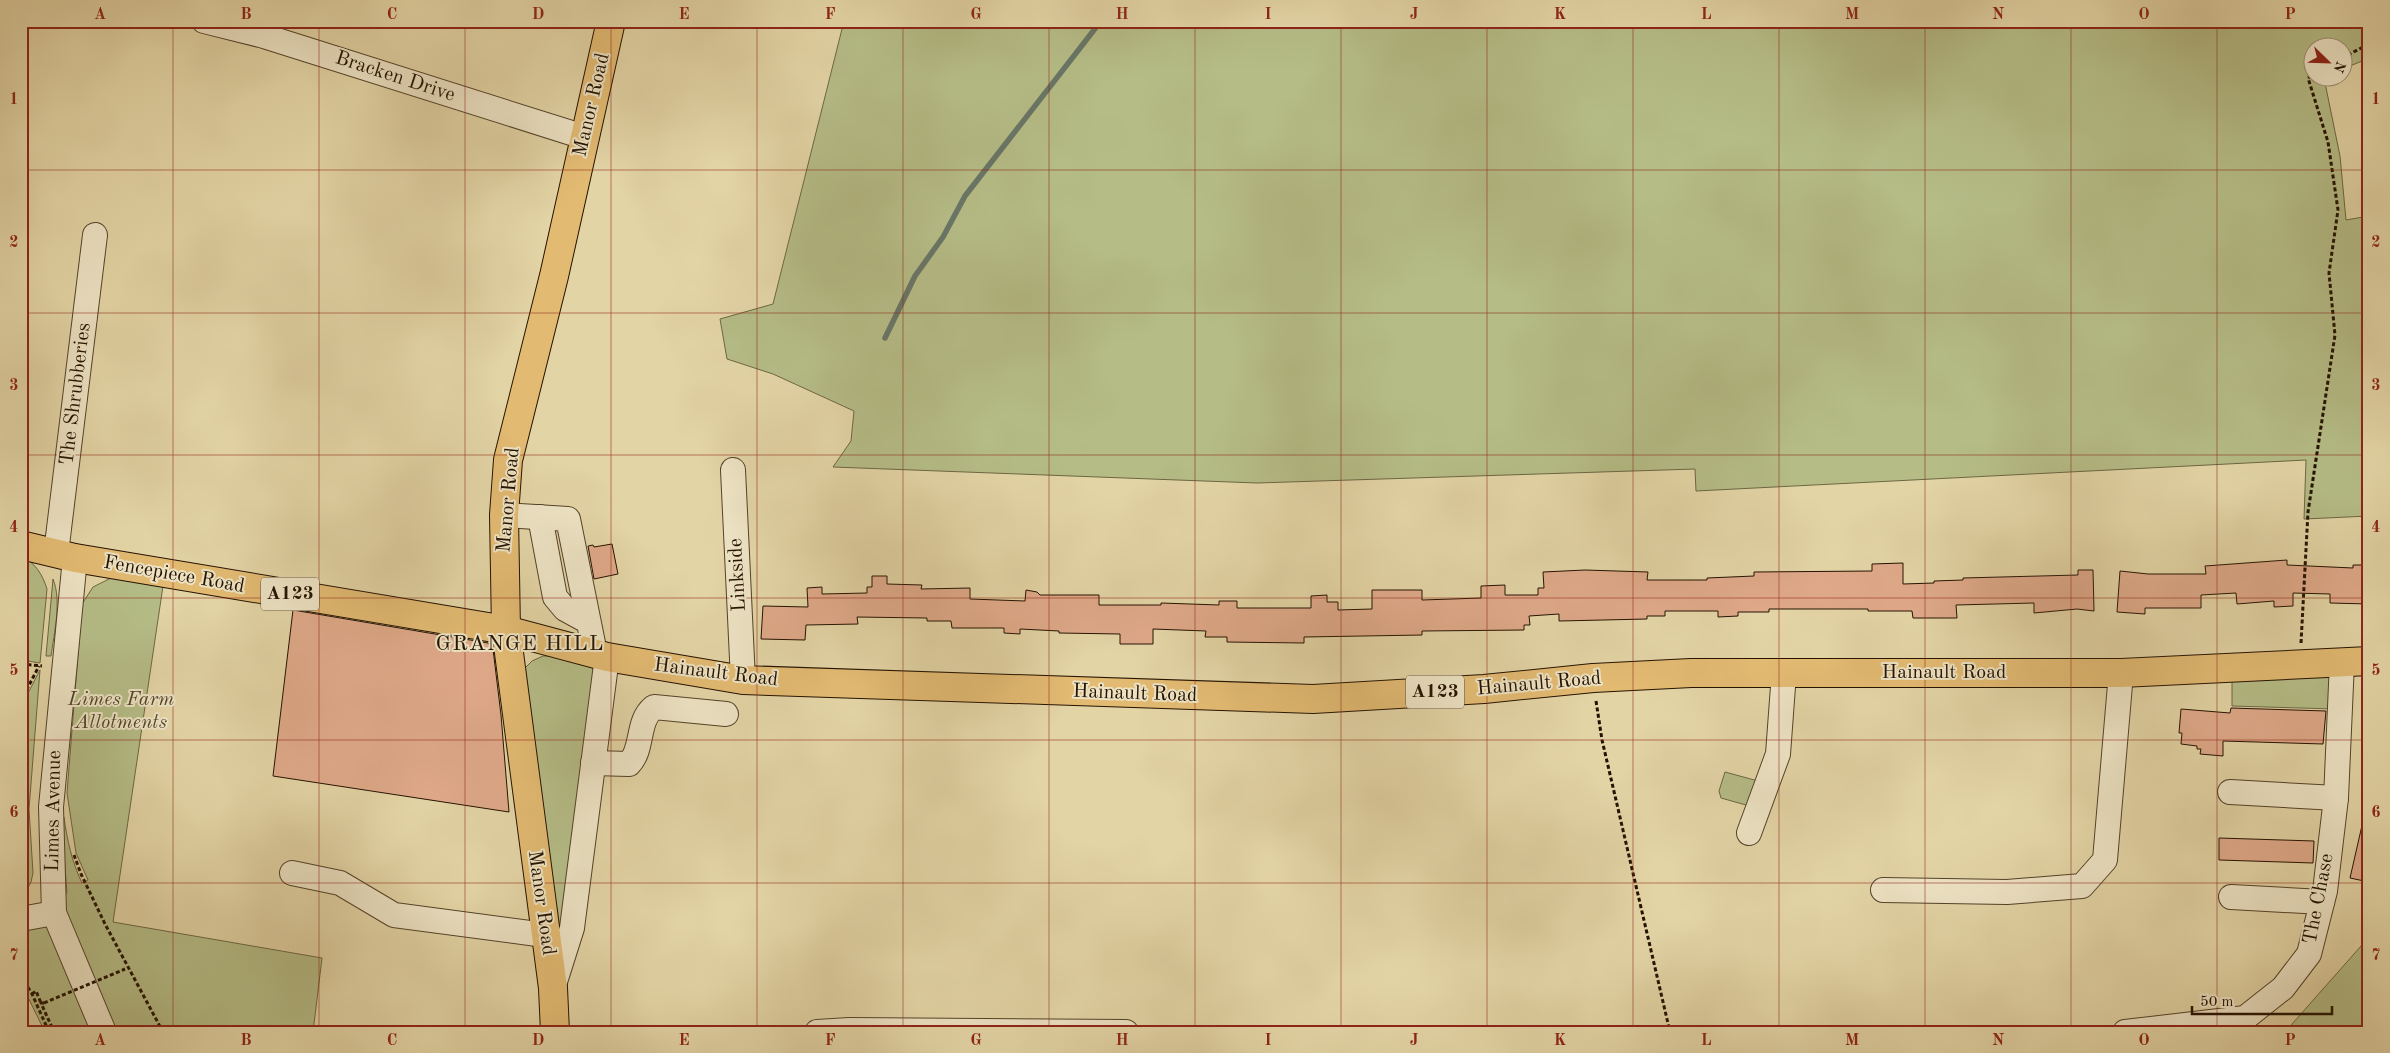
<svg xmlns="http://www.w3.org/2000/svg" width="2390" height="1053" viewBox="0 0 2390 1053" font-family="'Old Standard TT',serif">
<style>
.green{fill:#b5bc86;stroke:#6c6743}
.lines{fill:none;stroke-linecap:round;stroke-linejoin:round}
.stream{stroke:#687667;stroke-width:5.5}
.building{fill:#dfa989;stroke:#241200}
.minor-casing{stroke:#544229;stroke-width:26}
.major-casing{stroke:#241200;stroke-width:30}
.path{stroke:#241200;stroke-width:3;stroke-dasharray:4 2.5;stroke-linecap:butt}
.minor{stroke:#ede3c4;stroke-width:24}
.major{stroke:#e2ba72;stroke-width:28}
.path-bridge{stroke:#241200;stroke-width:3;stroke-dasharray:4 2.5;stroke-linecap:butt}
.grid{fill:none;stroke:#8f2418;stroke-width:1;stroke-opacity:0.55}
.labels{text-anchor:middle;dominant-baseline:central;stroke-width:4;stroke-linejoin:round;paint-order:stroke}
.shield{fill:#ede3c4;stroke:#60513b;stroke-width:1}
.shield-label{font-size:19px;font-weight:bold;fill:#241200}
.street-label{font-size:20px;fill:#241200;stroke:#ede3c4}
.park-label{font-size:20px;font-style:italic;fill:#504528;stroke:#ede3c4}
.quarter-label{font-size:22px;letter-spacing:1px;fill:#241200;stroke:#ede3c4}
.neatline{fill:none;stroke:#8f2418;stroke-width:2}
.grid-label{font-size:16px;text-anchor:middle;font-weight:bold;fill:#8f2418}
</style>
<rect width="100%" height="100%" fill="#e3d4a5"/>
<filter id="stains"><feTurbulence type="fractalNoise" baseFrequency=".004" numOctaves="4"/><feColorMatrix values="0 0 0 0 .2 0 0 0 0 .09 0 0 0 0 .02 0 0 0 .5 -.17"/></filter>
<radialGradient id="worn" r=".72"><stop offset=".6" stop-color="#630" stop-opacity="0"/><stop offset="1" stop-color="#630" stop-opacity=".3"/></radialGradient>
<g class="green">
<path d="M844,21H2369V58L2343,69L2342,48H2312V78H2324L2340,156L2346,220L2369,216V516L2304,519L2306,460L1696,491L1695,469L1257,483L833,467L851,441L854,411L773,374L727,359L720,319L773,304Z"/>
<path d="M21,557C35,561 43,576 47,589L40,663L21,660Z"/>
<path d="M111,578L163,586L113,922L322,958L313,1032H45L21,983V920L67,893L61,817H64C67,840 72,862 82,883L88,880L76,853L67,793L82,604L93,587Z"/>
<path d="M53,579C62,601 54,633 51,656H46Z"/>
<path d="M543,656H568L599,665L558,956L523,670L532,661Z"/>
<path d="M40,670L29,809L33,873L31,882L21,901V692L28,693Z"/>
<path d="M2336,672L2335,709L2232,706V677Z"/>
<path d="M1725,772L1758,781L1750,803L1746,805L1721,798L1719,791Z"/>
<path d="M2369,937V1032H2285Z"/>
</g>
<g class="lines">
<path class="stream" d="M885,338L915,276L943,237L965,196L1101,21"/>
</g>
<g class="building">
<path d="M612,544L618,574L594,579L588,546L593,545L594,547Z"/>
<path d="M2287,560V565L2353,568V565H2369V604L2330,603V594L2293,593V606L2274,607V601L2237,604L2236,593L2201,595V608H2145V614L2117,612L2120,571L2148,574H2206L2205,566Z"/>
<path d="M1903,563V584L1934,583V581L1963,580V578L2078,575V570H2093L2094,611L2077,609L2034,613V603L1956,605L1957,618H1913L1912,611H1868V609H1769V612H1738V616L1718,617V611H1665V616H1647V619L1559,621V614L1529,616L1530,625H1524V630L1422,631V635L1304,637V643L1227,642V637H1205L1206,631L1153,629V644H1120V634L1059,633V631L1020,629V634L1004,633V628H952L951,621H927V618L857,617L858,624L806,625L805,640L761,639L763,606L808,607L807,588L822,587V594L867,593V587H872V576H887V584L922,585L921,589L970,588V599L1025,601L1026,590L1037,592L1040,595H1099V605H1161V603L1219,605V601H1237V608H1311V596L1327,595V602H1338V610L1372,609V590H1422V600L1481,598V586L1505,585V595H1538V588H1544L1543,572L1585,570L1648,572L1647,580H1707V578L1754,576V572L1872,571V564Z"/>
<path d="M293,610L488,643L493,649L501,715L509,812L273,776Z"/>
<path d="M2231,708L2326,711L2323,744L2223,741V756L2200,754L2201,749H2197V746L2181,744L2182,733H2179L2181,709L2230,713Z"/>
<path d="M2363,821L2369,822V882L2350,878Z"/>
<path d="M2219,838L2314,841L2313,863L2219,860Z"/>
</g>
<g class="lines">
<defs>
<g id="minor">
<path d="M204,21L264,36L584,137"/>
<path d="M733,470L743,680"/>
<path d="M504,515L568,519L595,653"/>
<path d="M540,517L555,597L565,609L587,621"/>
<path d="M56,553L95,235"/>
<path d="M75,558L51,807L54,913L104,1032"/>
<path d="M593,763L629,764C644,749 636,721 654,707L726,714"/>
<path d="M2230,792L2336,798"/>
<path d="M1749,833L1778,754L1784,673"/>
<path d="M292,873L340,883L394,915L545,935"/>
<path d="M1883,890L2007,892L2082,886L2105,860L2121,673"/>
<path d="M2231,897L2322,902"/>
<path d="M21,919L54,913"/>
<path d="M553,988L572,928L607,657"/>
<path d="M817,1032L849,1030L1126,1032"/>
<path d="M2125,1032L2245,1018L2283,988L2309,954L2325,891L2336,798L2342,662"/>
</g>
<g id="major">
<path d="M21,545L75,558L506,630L607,657L743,680L1313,699L1484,689L1593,678L1691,673H2121L2369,661"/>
<path d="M555,1032L553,988L506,630L504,515L508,460L554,276L611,21"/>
</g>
</defs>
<use href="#minor" class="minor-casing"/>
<use href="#major" class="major-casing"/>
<g class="path">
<path d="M2342,58L2369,44"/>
<path d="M2301,643L2308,512L2335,335L2329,273L2338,210L2328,142L2308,78L2312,75"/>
<path d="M21,664L42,666"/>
<path d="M21,689L26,691L39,666"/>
<path d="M1596,701L1602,740L1670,1032"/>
<path d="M74,855L81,874L105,924L163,1032"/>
<path d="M21,976L32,994L49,1032"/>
<path d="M32,994L36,991L41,1003"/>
<path d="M44,1003H41L54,1032"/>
</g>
<use href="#minor" class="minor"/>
<use href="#major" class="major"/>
<path class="path-bridge" d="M44,1003L125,969"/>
</g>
<path class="grid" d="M173,21V1032M319,21V1032M465,21V1032M611,21V1032M757,21V1032M903,21V1032M1049,21V1032M1195,21V1032M1341,21V1032M1487,21V1032M1633,21V1032M1779,21V1032M1925,21V1032M2071,21V1032M2217,21V1032M21,170H2369M21,313H2369M21,455H2369M21,598H2369M21,740H2369M21,883H2369"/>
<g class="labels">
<g class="shield">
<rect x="261" y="577.5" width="58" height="33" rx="4"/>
<rect x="1406" y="675.5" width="58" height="33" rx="4"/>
</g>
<g class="shield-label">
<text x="290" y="594">A123</text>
<text x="1435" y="692">A123</text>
</g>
<g class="street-label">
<text transform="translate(395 77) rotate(18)">Bracken Drive</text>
<text transform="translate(592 105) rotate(-77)">Manor Road</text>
<text transform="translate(76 394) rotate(-83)">The Shrubberies</text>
<text transform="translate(509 500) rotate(-85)">Manor Road</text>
<text transform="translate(174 575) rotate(10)">Fencepiece Road</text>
<text transform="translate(738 575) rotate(-93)">Linkside</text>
<text transform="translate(716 673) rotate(7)">Hainault Road</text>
<text x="1944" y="673">Hainault Road</text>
<text transform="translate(1539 684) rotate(-5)">Hainault Road</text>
<text transform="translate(1135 694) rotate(2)">Hainault Road</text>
<text transform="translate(54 811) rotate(-89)">Limes Avenue</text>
<text transform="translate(2319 899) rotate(-79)">The Chase</text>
<text transform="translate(541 903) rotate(82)">Manor Road</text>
</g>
<g class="park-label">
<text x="121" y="700">Limes Farm<tspan x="121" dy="23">Allotments</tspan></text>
</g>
<g class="quarter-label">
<text x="520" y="644">GRANGE HILL</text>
</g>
</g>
<rect width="2390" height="1053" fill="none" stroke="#e3d4a5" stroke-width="55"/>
<g transform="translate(2328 62) rotate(113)"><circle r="24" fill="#ede3c4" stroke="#9d8f76"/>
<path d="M0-4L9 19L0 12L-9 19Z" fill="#8f2418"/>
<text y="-8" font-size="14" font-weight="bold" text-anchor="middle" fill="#241200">N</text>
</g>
<path d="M2192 1006v8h140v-8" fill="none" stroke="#241200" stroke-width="2.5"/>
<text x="2200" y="1006" font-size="15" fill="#241200" stroke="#ede3c4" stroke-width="4" paint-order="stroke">50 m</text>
<rect x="28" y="28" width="2334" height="998" class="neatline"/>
<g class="grid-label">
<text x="100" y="19">A</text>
<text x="246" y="19">B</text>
<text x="392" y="19">C</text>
<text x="538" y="19">D</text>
<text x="684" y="19">E</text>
<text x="830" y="19">F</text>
<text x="976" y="19">G</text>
<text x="1122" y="19">H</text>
<text x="1268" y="19">I</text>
<text x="1414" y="19">J</text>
<text x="1560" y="19">K</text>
<text x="1706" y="19">L</text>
<text x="1852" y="19">M</text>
<text x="1998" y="19">N</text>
<text x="2144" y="19">O</text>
<text x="2290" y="19">P</text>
<text x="14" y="104">1</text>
<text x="2376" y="104">1</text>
<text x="14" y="247">2</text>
<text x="2376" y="247">2</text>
<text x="14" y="390">3</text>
<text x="2376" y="390">3</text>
<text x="14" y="532">4</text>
<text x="2376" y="532">4</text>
<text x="14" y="675">5</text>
<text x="2376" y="675">5</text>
<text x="14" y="817">6</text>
<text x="2376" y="817">6</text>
<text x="14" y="960">7</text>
<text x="2376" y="960">7</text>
<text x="100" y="1045">A</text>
<text x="246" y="1045">B</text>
<text x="392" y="1045">C</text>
<text x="538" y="1045">D</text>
<text x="684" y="1045">E</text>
<text x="830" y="1045">F</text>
<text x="976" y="1045">G</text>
<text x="1122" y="1045">H</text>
<text x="1268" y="1045">I</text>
<text x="1414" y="1045">J</text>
<text x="1560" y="1045">K</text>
<text x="1706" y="1045">L</text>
<text x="1852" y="1045">M</text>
<text x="1998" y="1045">N</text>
<text x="2144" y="1045">O</text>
<text x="2290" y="1045">P</text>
</g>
<rect width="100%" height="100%" filter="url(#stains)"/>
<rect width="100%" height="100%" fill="url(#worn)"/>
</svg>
